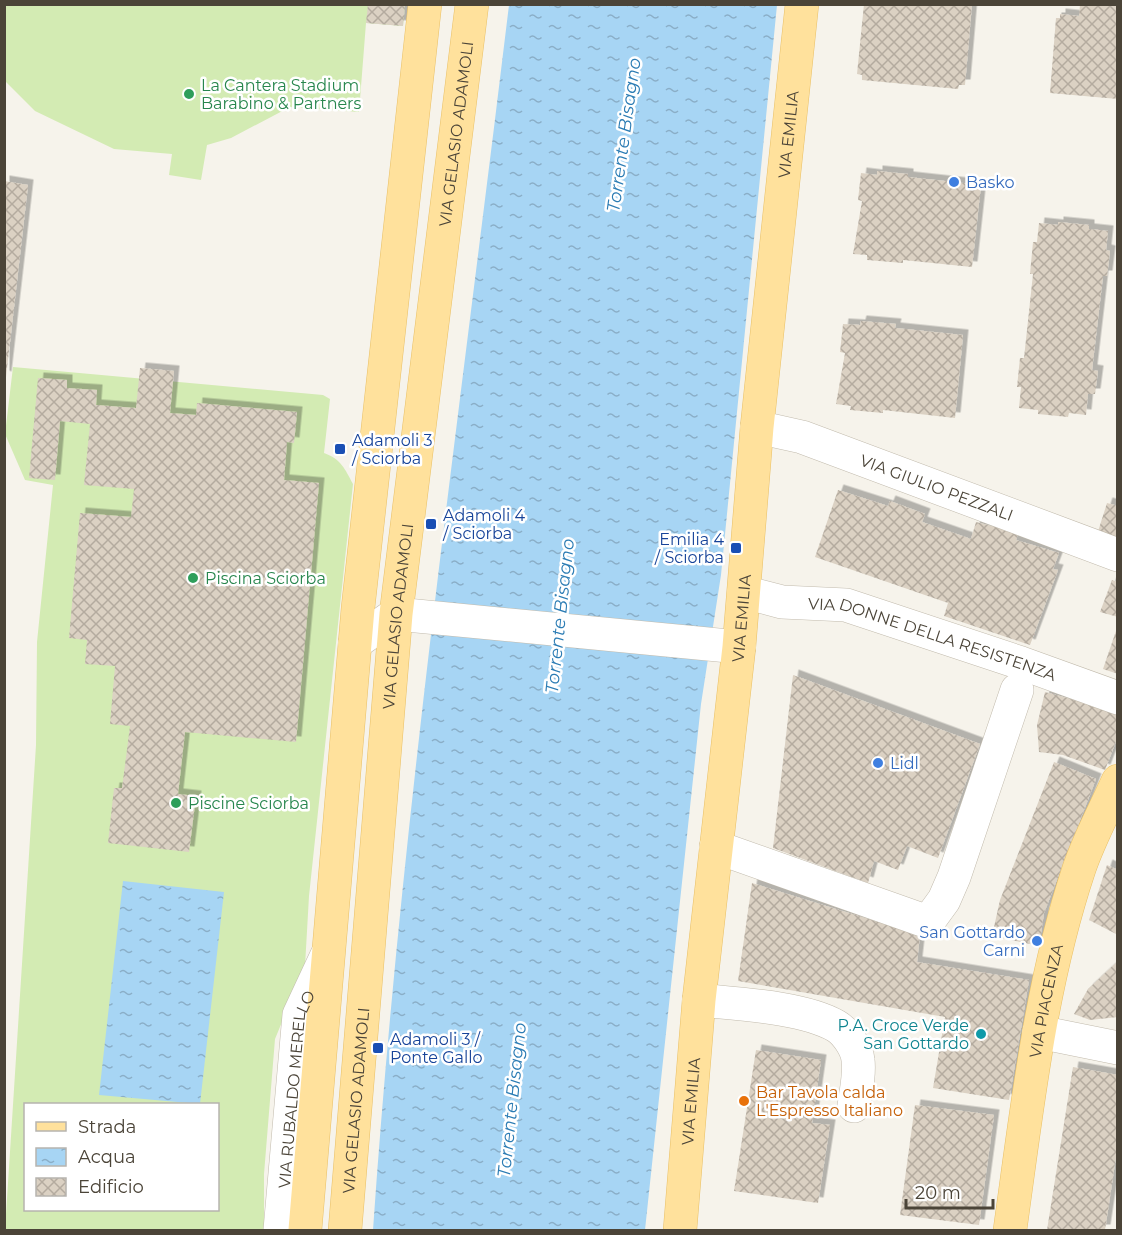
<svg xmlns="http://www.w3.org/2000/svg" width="1122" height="1235" viewBox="0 0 1122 1235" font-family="Montserrat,sans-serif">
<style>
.grass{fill:#d3ebb3;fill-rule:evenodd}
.water{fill:url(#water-ripples)}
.building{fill:url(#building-cross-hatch);filter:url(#shadow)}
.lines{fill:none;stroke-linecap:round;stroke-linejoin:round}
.minor-casing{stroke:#c2bbad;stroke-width:34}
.major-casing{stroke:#e9c067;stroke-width:34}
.minor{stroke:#fff;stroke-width:33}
.major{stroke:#ffe19c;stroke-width:33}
.leisure-dot{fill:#2e9e5b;stroke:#fff;stroke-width:2}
.shop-dot{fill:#3f7fe0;stroke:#fff;stroke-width:2}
.transit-dot{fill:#1a4fb4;stroke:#fff;stroke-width:2}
.culture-dot{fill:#0f9aa8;stroke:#fff;stroke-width:2}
.food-dot{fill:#e8710a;stroke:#fff;stroke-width:2}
.labels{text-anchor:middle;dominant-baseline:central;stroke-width:5;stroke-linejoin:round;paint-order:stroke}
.leisure-label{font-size:16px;fill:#27864d;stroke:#fff;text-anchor:start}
.street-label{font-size:16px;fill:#4b4438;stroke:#fff}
.shop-label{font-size:16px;fill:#366cbe;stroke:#fff;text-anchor:start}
.transit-label{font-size:16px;fill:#164399;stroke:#fff;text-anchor:start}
.culture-label{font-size:16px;fill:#0d838f;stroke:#fff;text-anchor:end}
.food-label{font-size:16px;fill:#c56008;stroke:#fff;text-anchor:start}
.water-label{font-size:18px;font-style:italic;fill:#2b7cb4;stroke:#fff}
</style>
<defs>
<pattern id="water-ripples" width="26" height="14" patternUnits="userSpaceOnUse" patternTransform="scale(1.5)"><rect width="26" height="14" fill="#a7d5f4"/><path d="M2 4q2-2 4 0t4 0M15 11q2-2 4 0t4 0" fill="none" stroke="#8aaec7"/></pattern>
<pattern id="building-cross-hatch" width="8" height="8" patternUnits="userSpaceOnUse" patternTransform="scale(1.5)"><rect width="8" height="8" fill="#dbd1c3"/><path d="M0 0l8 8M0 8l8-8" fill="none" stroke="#b4ab9f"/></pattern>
<filter id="shadow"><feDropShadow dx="5.5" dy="-5.5" stdDeviation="0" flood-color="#0004"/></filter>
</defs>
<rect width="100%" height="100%" fill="#f6f3eb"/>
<g class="grass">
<path d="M4,5H405L403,26L366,23L359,112L290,107L231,138L207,145L201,180L169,175L172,154L114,149L35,111L5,81Z"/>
<path d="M13,367L323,395L330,399L324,453C341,459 345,469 353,484L309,896L305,966L275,1039L264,1174V1230H5L36,745L37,642L53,485L25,480L5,434ZM26,1104H218V1210H26Z"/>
</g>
<g class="water">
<path d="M509,5H777L721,575L701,704L645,1230H373C401,821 460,412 509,5Z"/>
<path d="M123,881L224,892L200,1104L99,1095Z"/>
</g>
<g class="building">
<path d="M368,4H405L403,26L366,23Z"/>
<path d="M864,4H972L965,85H959L958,89L862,80V75L857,74Z"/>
<path d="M1080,4H1118V99L1050,93L1056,18H1060V14L1079,16Z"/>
<path d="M877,171L908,174V177L981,185L972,267L903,260V263L867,260V255L853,254L862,201L858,200L861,173L877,175Z"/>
<path d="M4,181L28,185L6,377L4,376Z"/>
<path d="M1058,222L1089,225V229L1108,231L1106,250L1110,251L1107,276H1103L1092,370L1098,371L1095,394H1088L1086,415L1069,413L1068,417L1038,414V410L1019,408L1021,387H1017L1020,358H1024L1033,274H1030L1033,242H1037L1039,223L1058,225Z"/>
<path d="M861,321L896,324L895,328L963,335L955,418L883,410V413L850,410L851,406L836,404L845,353L840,352L843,324L860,325Z"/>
<path d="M140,368L174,371L170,413L196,415L197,403L297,412L294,443L287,442L284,480L319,483L296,742L185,732L178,794L196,796L189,852L108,843L114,788H122L130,726L110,724L115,666L85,664L87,640L69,638L80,513L131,517L134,489L84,485L90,424L60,421L55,480L29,478L38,378L67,380V388L97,390L96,405L136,408Z"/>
<path d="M838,490L888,506L890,501L925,514L922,522L971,539L976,522L1018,533L1016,540L1059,553L1053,569L1058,570L1030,645L944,616L948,603L815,557Z"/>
<path d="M1107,503L1118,506V544L1096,538Z"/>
<path d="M1112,580L1118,582V617L1100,612Z"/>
<path d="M1117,628H1118V674L1103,669Z"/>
<path d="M793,675L980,744L938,858L907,846L898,870L874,861L868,883L773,848Z"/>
<path d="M1045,692L1118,712V736L1105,770L1063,755L1039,752L1037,725Z"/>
<path d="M1054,762L1096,779L1044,913L1039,946L992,936L1000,900Z"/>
<path d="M1107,865L1118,870V935L1089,920Z"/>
<path d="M752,883L920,935L917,962L1029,980L1009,1100L933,1088L945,1017L738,981Z"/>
<path d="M1118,961V1017L1090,1020L1074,1014L1088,989Z"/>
<path d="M756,1050L821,1060L812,1123L830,1125L818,1203L734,1191Z"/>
<path d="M1073,1067L1118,1075V1143L1105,1230H1047Z"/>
<path d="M915,1105L994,1115L979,1225L900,1215Z"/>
</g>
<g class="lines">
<defs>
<g id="minor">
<path id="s1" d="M757,427L802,437L1118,555"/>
<path id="s2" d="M744,592L782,602L846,605L1021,663L1118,698"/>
<path d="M355,643L396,614L739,647"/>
<path d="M716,847L928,922L944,900L954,877L1017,690"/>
<path d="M699,1000C737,1004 803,1007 836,1026C846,1032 857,1048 858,1060C860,1075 856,1091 854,1106"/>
<path d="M1039,1032L1118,1048"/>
<path id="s3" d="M280,1230L299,1015L327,955"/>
</g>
<g id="major">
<path d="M305,1230L358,608L425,4"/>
<path id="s4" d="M345,1230L396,614L472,4"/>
<path id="s5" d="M680,1230L699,1000L739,647L757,427L802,4"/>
<path id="s6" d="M1010,1230C1027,1109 1040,986 1079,869C1089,839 1105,810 1118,781"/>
</g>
</defs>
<use href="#minor" class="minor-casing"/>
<use href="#major" class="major-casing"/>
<use href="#minor" class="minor"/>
<use href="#major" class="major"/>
</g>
<g class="leisure-dot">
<circle cx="189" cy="94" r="6"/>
<circle cx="193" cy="578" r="6"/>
<circle cx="176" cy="803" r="6"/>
</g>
<g class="shop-dot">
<circle cx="954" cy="182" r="6"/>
<circle cx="878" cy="763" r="6"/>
<circle cx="1037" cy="941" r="6"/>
</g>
<g class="transit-dot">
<rect x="334" y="443" width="12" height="12" rx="3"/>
<rect x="425" y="518" width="12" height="12" rx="3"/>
<rect x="730" y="542" width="12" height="12" rx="3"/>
<rect x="372" y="1042" width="12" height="12" rx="3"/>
</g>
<circle class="culture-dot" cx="981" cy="1034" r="6"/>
<circle class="food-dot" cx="744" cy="1101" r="6"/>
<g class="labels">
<g class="leisure-label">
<text x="201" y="85">La Cantera Stadium<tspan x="201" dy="18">Barabino &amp; Partners</tspan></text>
<text x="205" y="578">Piscina Sciorba</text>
<text x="188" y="803">Piscine Sciorba</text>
</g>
<g class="street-label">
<text stroke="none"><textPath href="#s4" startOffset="1102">VIA GELASIO ADAMOLI</textPath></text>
<text stroke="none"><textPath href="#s5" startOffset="1101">VIA EMILIA</textPath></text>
<text stroke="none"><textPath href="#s1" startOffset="190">VIA GIULIO PEZZALI</textPath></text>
<text stroke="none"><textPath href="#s4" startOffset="616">VIA GELASIO ADAMOLI</textPath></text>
<text stroke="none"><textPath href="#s5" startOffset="615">VIA EMILIA</textPath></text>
<text stroke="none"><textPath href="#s2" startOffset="195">VIA DONNE DELLA RESISTENZA</textPath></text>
<text stroke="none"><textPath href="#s6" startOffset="232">VIA PIACENZA</textPath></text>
<text stroke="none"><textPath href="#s3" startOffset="142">VIA RUBALDO MERELLO</textPath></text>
<text stroke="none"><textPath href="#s4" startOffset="130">VIA GELASIO ADAMOLI</textPath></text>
<text stroke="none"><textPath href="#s5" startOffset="129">VIA EMILIA</textPath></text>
</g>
<g class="shop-label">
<text x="966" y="182">Basko</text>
<text x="890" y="763">Lidl</text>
<text x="1025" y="932" text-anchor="end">San Gottardo<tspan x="1025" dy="18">Carni</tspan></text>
</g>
<g class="transit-label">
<text x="352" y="440">Adamoli 3<tspan x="352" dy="18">/ Sciorba</tspan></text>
<text x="443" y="515">Adamoli 4<tspan x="443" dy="18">/ Sciorba</tspan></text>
<text x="724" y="539" text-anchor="end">Emilia 4<tspan x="724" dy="18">/ Sciorba</tspan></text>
<text x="390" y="1039">Adamoli 3 /<tspan x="390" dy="18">Ponte Gallo</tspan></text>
</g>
<g class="culture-label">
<text x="969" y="1025">P.A. Croce Verde<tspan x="969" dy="18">San Gottardo</tspan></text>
</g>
<g class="food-label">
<text x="756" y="1092">Bar Tavola calda<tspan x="756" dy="18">L'Espresso Italiano</tspan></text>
</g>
<g class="water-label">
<text transform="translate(624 135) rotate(-82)">Torrente Bisagno</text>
<text transform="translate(560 616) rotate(-84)">Torrente Bisagno</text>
<text transform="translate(512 1100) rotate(-84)">Torrente Bisagno</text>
</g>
</g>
<rect width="1122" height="1235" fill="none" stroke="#4b4438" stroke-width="12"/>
<rect x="24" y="1103" width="195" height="108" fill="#ffffff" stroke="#b7b4af" stroke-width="1.5"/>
<rect x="36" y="1122" width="30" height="9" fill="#ffe19c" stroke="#b7b4af" stroke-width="1.5"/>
<text x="78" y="1133" font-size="18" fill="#4b4438">Strada</text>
<rect x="36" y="1148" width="30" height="18" fill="url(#water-ripples)" stroke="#b7b4af" stroke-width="1.5"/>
<text x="78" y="1163" font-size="18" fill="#4b4438">Acqua</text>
<rect x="36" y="1178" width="30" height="18" fill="url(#building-cross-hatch)" stroke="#b7b4af" stroke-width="1.5"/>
<text x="78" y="1193" font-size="18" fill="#4b4438">Edificio</text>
<path d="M906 1199v9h87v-9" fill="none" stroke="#4b4438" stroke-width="3"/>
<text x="915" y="1199" font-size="18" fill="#4b4438" stroke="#ffffff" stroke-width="4.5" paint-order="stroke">20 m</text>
</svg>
